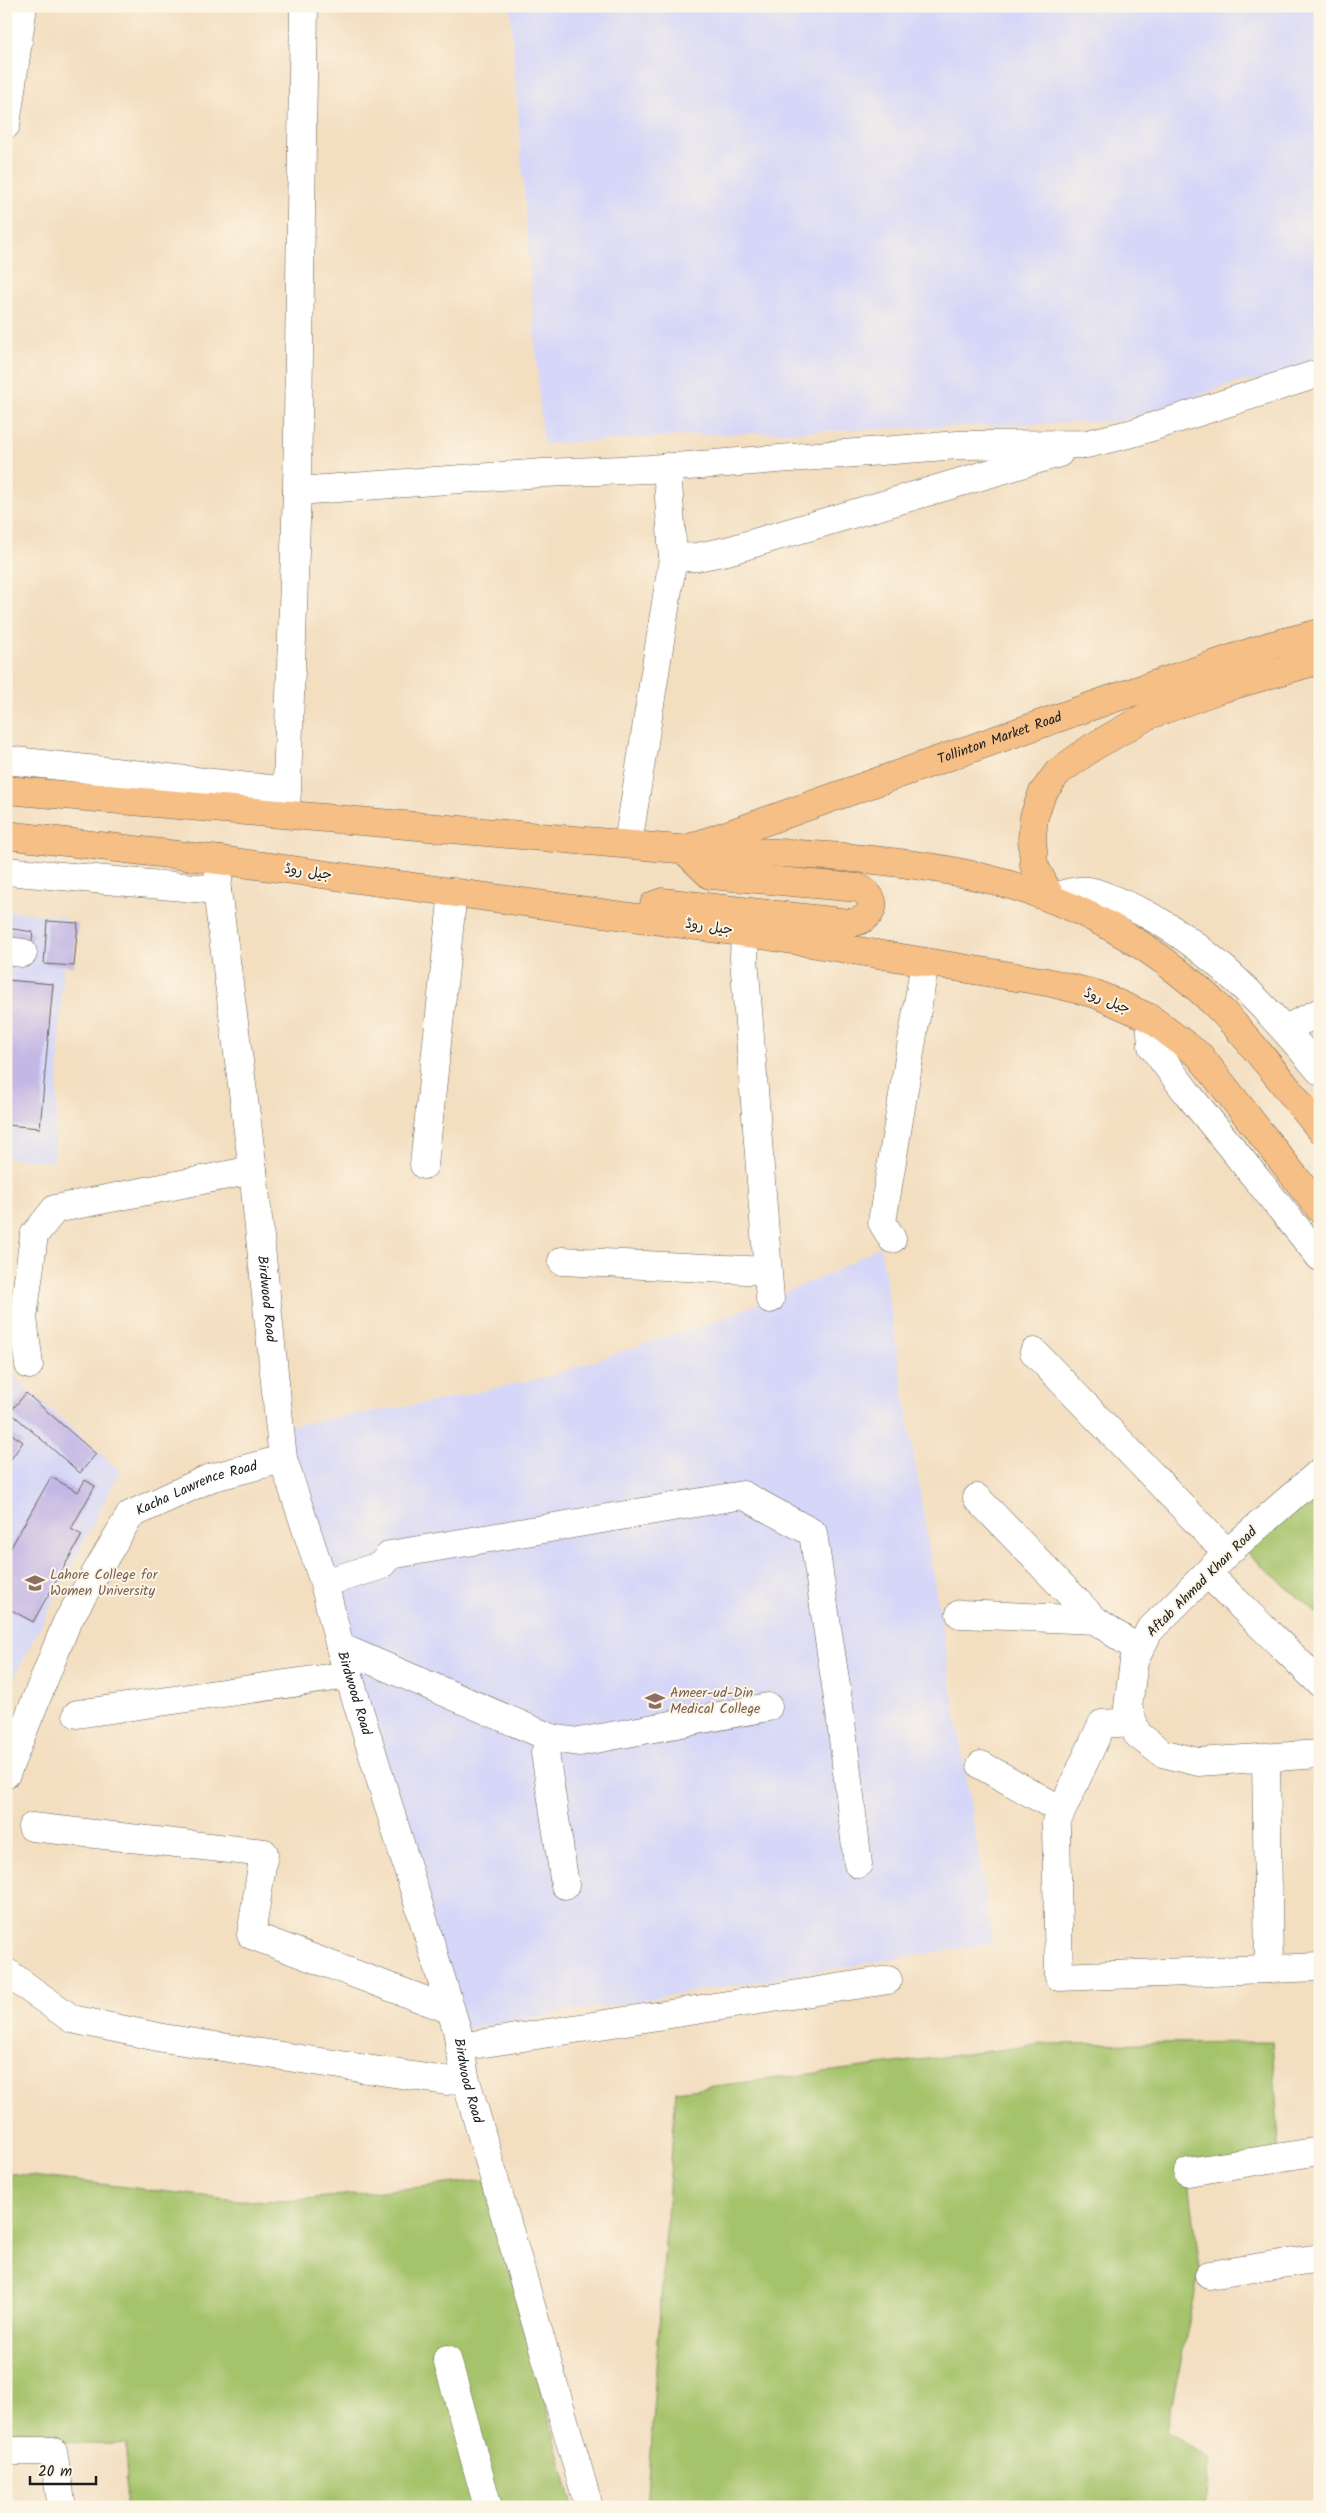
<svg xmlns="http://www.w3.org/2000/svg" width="1326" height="2513" viewBox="0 0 1326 2513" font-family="Kalam,'Playpen Sans Arabic',sans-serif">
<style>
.built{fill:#d6d7f8}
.green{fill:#a5c36b;stroke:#607044}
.building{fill:#c3b7e5}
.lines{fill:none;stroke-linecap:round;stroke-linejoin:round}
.minor-casing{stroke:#676055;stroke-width:29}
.major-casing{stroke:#676055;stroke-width:29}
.minor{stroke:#fff;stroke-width:28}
.major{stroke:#f5bf86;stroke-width:28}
.labels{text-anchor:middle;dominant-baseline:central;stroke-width:4;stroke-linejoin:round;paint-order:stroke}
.street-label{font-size:14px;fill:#1c1c1c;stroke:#fcf5e5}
.education-label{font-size:14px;fill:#785e54;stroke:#fcf5e5;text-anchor:start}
</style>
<rect width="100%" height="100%" fill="#fcf5e5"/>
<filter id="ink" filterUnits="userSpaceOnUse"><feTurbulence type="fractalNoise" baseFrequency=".02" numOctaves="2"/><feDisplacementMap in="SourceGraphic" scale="10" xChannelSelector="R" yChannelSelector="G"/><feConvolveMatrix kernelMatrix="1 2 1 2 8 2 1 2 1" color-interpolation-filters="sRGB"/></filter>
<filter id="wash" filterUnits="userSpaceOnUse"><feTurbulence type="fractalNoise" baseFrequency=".0096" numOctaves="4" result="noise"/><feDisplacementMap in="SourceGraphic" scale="20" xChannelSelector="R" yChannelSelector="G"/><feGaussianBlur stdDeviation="1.12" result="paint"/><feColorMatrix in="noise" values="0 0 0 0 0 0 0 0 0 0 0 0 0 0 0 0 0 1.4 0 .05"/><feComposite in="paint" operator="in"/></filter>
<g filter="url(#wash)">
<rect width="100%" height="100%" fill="#f3dec0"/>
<g class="built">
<path d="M510,6H1320V364L1270,380L1242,381L1120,421L693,435L543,444Z"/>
<path d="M6,911L65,917L54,1162L6,1158Z"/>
<path d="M880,1246L993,1943L457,2030L279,1427L438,1401L546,1377L720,1319L832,1273Z"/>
<path d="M6,1370L120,1471L6,1694Z"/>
</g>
<g class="green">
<path d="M1320,1474V1616L1237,1544Z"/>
<path d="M1272,2042L1280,2158L1188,2172L1200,2269L1166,2432L1210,2458L1205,2507H646L676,2091L1044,2044Z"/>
<path d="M6,2173L238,2200L288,2201L485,2180L573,2507H126L127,2444L6,2441Z"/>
</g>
<g id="blocks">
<g class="building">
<path d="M47,921L78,923L74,966L44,964Z"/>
<path d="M6,928L33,932L31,948L6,945Z"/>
<path d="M6,980L53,984L40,1128L6,1125Z"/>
<path d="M6,1389L11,1393L6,1399Z"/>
<path d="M26,1393L96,1454L80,1473L10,1412Z"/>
<path d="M6,1430L23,1442L6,1466Z"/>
<path d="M51,1477L78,1492L85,1480L95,1486L71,1529L82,1535L33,1622L6,1607V1556Z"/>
</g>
</g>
</g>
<g filter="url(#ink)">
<use href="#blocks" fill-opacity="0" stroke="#676055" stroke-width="1"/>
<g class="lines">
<defs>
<g id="minor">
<path d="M6,125L23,6"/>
<path d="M297,491L543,473L649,469L958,445L1087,444L1133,433L1320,373"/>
<path d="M673,558L697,557L727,551L1059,453"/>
<path d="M6,760L287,791"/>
<path d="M286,814L297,491L304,6"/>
<path d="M628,844L673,558L667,467"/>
<path id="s1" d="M220,860L217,890L253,1170L283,1459L324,1583L340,1647L457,2030L465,2077L589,2507"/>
<path d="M6,871L217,890"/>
<path d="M1051,898C1063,894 1075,890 1088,891C1098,892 1108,898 1117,901C1197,931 1266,1006 1320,1071"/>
<path d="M745,932L744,958L770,1299"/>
<path d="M6,951L23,953"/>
<path d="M1150,1018L1152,1046L1188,1094L1320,1257"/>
<path d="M1285,1029L1320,1012"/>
<path d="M424,1165L453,892"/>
<path d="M892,1239L882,1222L925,962"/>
<path d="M562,1261L767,1271"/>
<path d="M1034,1352L1227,1553"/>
<path d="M29,1365L23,1318L34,1235L55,1209L253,1170"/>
<path d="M1320,1472L1227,1553L1149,1631L1134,1661L1128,1707L1137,1734L1162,1753L1198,1762L1320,1754"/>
<path d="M977,1498L1095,1620"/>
<path d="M1207,1573L1320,1683"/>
<path d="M324,1583L380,1566L390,1555L743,1495L813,1533L840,1713L858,1864"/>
<path d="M960,1614L1095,1620L1139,1650"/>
<path d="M340,1647L551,1738L579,1742L768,1707"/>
<path d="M77,1714L349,1675"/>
<path d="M1133,1722L1102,1724L1056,1823L1059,1977L1320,1967"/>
<path d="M551,1738L545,1753L565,1885"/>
<path d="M1266,1757L1269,1969"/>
<path d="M981,1765L1061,1810"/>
<path id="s2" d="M6,1774L67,1622L130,1515L210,1478L283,1459"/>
<path d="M32,1827L264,1853L251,1935L451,2010"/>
<path d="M6,1972L72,2019L163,2038L446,2081L465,2077"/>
<path d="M459,2047L888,1980"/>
<path d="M1188,2172L1320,2151"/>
<path d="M1209,2275L1320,2258"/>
<path d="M447,2359L488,2507"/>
<path d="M6,2451H53L62,2507"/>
</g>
<g id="major">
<path d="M6,790C230,809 454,829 678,849C718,853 758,851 798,854C899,860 1003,871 1094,918C1139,941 1184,973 1220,1009C1256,1046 1287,1089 1320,1129"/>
<path d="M6,835L220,860L768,936L1047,982L1096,994L1150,1018L1200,1056L1320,1209"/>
<path d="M1051,898L1034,865L1032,838L1034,817L1042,794L1058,772L1093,747L1147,716L1220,689L1320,660"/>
<path id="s3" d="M654,905L662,902L850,923C873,920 882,900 859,888L710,875L684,850L1103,702L1272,645L1320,633"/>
</g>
</defs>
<use href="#minor" class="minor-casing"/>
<use href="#major" class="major-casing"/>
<use href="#minor" class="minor"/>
<use href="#major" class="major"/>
</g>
</g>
<defs>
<symbol id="university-bare" viewBox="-9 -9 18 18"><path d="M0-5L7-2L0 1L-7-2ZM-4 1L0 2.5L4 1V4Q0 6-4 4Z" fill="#8d6e63" stroke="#fcf5e5" stroke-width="2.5" paint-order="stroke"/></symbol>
</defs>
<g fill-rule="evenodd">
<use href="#university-bare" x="21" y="1569" width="28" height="28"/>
<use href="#university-bare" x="641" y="1687" width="28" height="28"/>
</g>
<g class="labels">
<g class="street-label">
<text stroke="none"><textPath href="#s3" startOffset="772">Tollinton Market Road</textPath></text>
<text transform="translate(308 872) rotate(8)">جیل روڈ</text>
<text transform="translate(709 927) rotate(8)">جیل روڈ</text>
<text transform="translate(1107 1001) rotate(21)">جیل روڈ</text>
<text stroke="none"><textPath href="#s1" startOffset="442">Birdwood Road</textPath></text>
<text stroke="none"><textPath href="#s2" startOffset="360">Kacha Lawrence Road</textPath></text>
<text transform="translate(1202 1582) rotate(-45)">Aftab Ahmad Khan Road</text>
<text stroke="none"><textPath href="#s1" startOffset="848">Birdwood Road</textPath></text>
<text stroke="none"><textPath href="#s1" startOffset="1252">Birdwood Road</textPath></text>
</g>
<g class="education-label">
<text x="50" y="1575">Lahore College for<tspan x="50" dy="16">Women University</tspan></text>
<text x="670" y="1693">Ameer-ud-Din<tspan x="670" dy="16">Medical College</tspan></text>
</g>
</g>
<rect width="1326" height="2513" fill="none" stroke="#fcf5e5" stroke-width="25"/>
<path d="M30 2476v8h66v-8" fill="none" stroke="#1c1c1c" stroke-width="2.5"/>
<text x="38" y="2476" font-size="15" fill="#1c1c1c" stroke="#fcf5e5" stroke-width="4" paint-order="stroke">20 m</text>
</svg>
